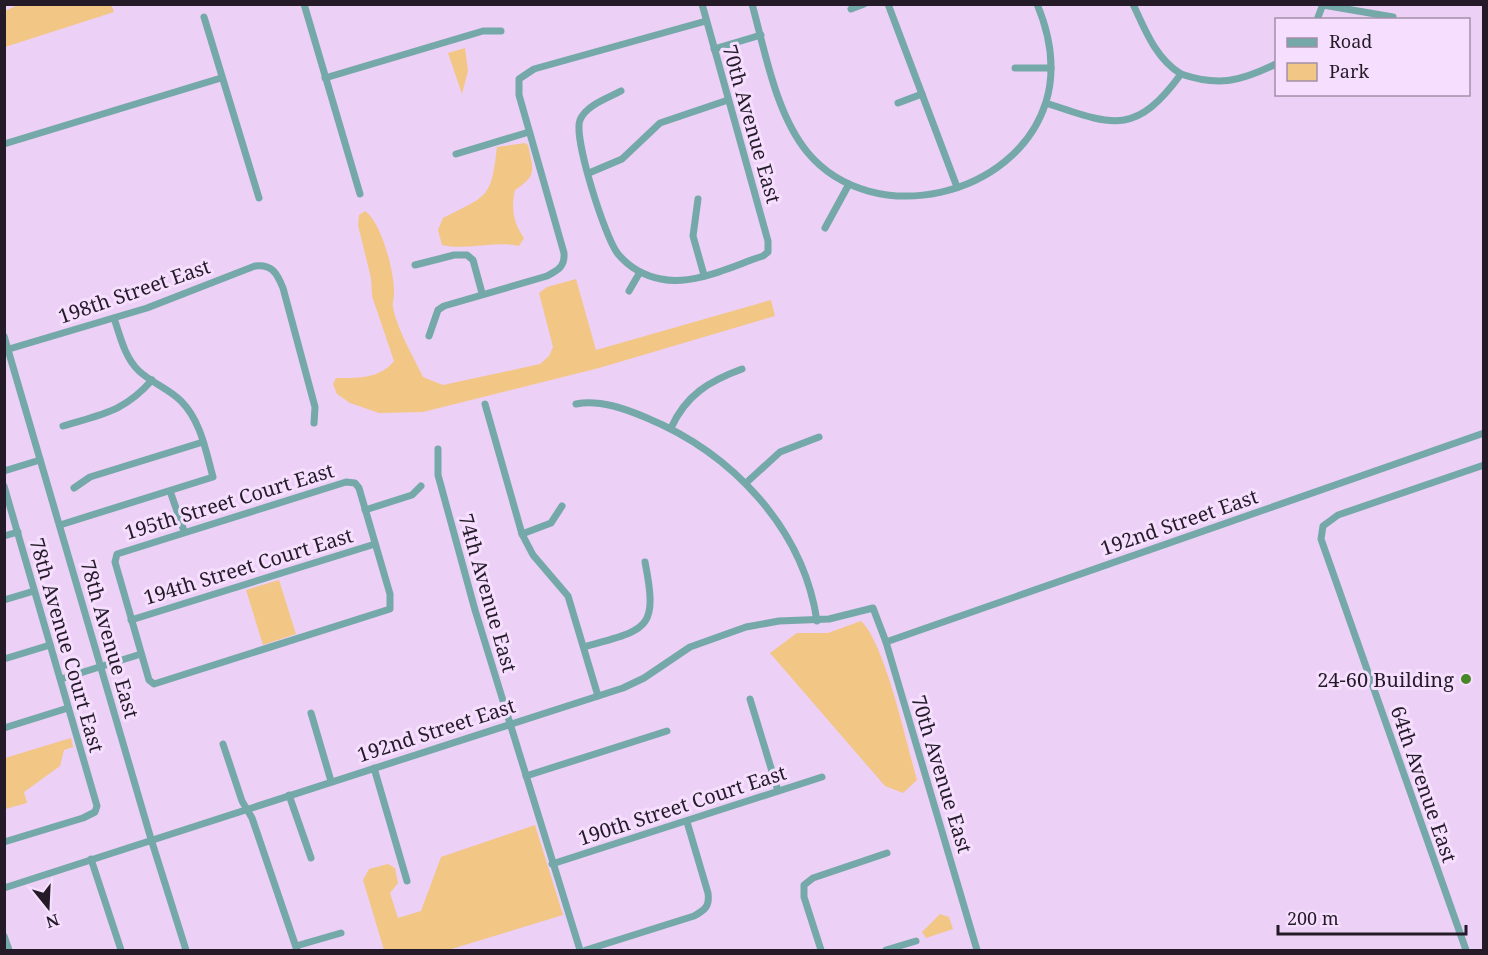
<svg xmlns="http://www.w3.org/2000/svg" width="1488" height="955" viewBox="0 0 1488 955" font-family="'Noto Serif',serif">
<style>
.green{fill:#f2c685}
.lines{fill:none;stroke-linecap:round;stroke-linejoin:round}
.minor{stroke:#75a8a9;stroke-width:7}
.poi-dot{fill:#468627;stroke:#f6dffe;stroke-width:2}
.labels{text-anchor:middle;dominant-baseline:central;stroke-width:6;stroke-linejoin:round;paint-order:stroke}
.street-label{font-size:20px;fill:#241a28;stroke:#f6dffe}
.poi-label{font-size:20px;fill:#241a28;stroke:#f6dffe;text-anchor:end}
</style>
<rect width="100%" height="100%" fill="#ecd0f6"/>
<g class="green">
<path d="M111,4L114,12L5,47V11L18,5Z"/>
<path d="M465,48L468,71L462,94L448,53Z"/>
<path d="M525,143L528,145C533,170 538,175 515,190C511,209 513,222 524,238L519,246C493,240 467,251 442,245L438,230L443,218C488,195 491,199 497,147Z"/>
<path d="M365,211C382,223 395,274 394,294C394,299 392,303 393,308C398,331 413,356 423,377L443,385L540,364L549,356L553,347L539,293L547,287L576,279L596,350L771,300L775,316L599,368L423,412L379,413L350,403L337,394L333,384L336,378C357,378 380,379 394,361L372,296L371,278L358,225L359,215Z"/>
<path d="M279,580L296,634L263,645L246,590Z"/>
<path d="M861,621C885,643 907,745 917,780L903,793L885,786L770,653L797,633H828Z"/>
<path d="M71,738L73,747L64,750L60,766L24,792L27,803L5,809V758Z"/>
<path d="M535,825L563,915L448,950H384L363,880L369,869L388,864L395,868L398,883L390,893L398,918L421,911L441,857Z"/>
<path d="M940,914L949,917L953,929L926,938L922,932Z"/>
</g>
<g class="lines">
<g class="minor">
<path d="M304,4L360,194"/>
<path d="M752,4C765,51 776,115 808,153C873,230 1016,198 1046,102C1056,69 1050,35 1037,4"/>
<path d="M888,4L957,187"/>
<path d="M1133,4C1145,30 1156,59 1181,74"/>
<path d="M1323,5L1393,17"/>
<path d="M851,9L864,4"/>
<path d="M204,17L259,198"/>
<path d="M1317,20L1323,4"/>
<path d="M714,49L761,35"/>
<path d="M1015,68H1051"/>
<path d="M325,78L483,31H501"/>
<path d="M621,91C608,98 586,105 580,120C573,137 605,238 618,254C629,267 645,276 661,279C694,286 732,266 763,256L768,252V241L702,4"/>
<path d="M898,103L922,94"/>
<path d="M1046,103C1112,125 1135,137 1181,74C1219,87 1241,81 1276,64"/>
<path d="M4,144L221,78"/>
<path d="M456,154L529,132"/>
<path d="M589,173L622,159L660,123L728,100"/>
<path d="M698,199L693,236L704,275"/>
<path d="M825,228L849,184"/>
<path d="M415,265L454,255H467L473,260L482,293"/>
<path d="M629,291L640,272"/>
<path d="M4,336L151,839L186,950"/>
<path d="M429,336L438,310L444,306L547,276C558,270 565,267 564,253L519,95V79L534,69L706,21"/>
<path d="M9,349L147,308L255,266C272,264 277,273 283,288L315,407L314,423"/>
<path d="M485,404L522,534L533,555L568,596L598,696"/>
<path d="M576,404C599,399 626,409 647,418C731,453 803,527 817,621"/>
<path d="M63,426C102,414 124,412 152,380"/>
<path d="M671,428C686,395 709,381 742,369"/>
<path d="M438,449V475L475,610L580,950"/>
<path d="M4,471L40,460"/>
<path d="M346,482L355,483L359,488L390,594V609L154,684L149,680L115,562L117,554Z"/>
<path d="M746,483L780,452L819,437"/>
<path d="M4,486L97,806L95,812L83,818L4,842"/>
<path d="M74,488L90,477L203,442"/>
<path d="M170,491L184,531"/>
<path d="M365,510L412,495L421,486"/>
<path d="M60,525L213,477C206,452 201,421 181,401C169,389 152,383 139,371C125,358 120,336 114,318"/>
<path d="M522,534L551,523L562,506"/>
<path d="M4,536L18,532"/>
<path d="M4,600L34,591"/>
<path d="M131,620L375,544"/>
<path d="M886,642L1484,433"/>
<path d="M584,647C646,629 659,632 645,562"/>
<path d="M4,659L50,645"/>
<path d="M61,679L141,654"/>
<path d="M750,699L778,791"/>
<path d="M311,713L331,781"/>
<path d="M4,728L68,708"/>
<path d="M223,744L242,801L252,818L297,950"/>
<path d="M374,768L407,881"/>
<path d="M526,776L667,731"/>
<path d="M289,795L311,858"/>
<path d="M91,859L121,950"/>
<path d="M552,864L822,777"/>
<path d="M4,888L623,688L644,678L690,647L746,627L779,621L829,619L873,608L886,642L977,950"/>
<path d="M4,936L9,950"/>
<path d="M296,946L341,933"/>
<path d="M586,950L694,916C705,910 710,906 708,893L687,822"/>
<path d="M821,950L804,897V885L813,878L887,853"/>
<path d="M886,950L916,941"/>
<path d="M1466,950L1321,539L1323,526L1338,515L1484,465"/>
</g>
</g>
<circle class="poi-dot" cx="1466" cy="679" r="6"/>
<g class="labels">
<g class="street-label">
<text transform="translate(752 124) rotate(74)">70th Avenue East</text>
<text transform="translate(134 291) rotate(-19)">198th Street East</text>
<text transform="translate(229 501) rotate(-17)">195th Street Court East</text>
<text transform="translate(1179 522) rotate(-19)">192nd Street East</text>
<text transform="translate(248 566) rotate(-17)">194th Street Court East</text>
<text transform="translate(488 593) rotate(74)">74th Avenue East</text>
<text transform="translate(110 639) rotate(74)">78th Avenue East</text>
<text transform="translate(67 645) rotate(74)">78th Avenue Court East</text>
<text transform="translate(436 730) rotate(-18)">192nd Street East</text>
<text transform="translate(942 774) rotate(73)">70th Avenue East</text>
<text transform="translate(1424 784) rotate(71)">64th Avenue East</text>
<text transform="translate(682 805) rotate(-18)">190th Street Court East</text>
</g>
<g class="poi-label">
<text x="1454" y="679">24-60 Building</text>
</g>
</g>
<rect width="1488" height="955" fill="none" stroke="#241a28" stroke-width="12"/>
<rect x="1275" y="18" width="195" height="78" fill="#f6dffe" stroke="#a290a8" stroke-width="1.5"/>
<rect x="1287" y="38" width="30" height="9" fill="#75a8a9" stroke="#a290a8" stroke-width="1.5"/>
<text x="1329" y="48" font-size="18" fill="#241a28">Road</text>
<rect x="1287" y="63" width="30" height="18" fill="#f2c685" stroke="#a290a8" stroke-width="1.5"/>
<text x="1329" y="78" font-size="18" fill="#241a28">Park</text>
<g transform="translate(48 907) rotate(162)" stroke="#f6dffe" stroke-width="4.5" paint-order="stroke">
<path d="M0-4.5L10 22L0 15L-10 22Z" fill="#241a28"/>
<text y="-9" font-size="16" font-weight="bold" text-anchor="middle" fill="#241a28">N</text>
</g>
<path d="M1278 925v9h188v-9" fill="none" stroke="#241a28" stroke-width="3"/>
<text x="1287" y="925" font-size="18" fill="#241a28" stroke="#f6dffe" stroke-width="4.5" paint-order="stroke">200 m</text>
</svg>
